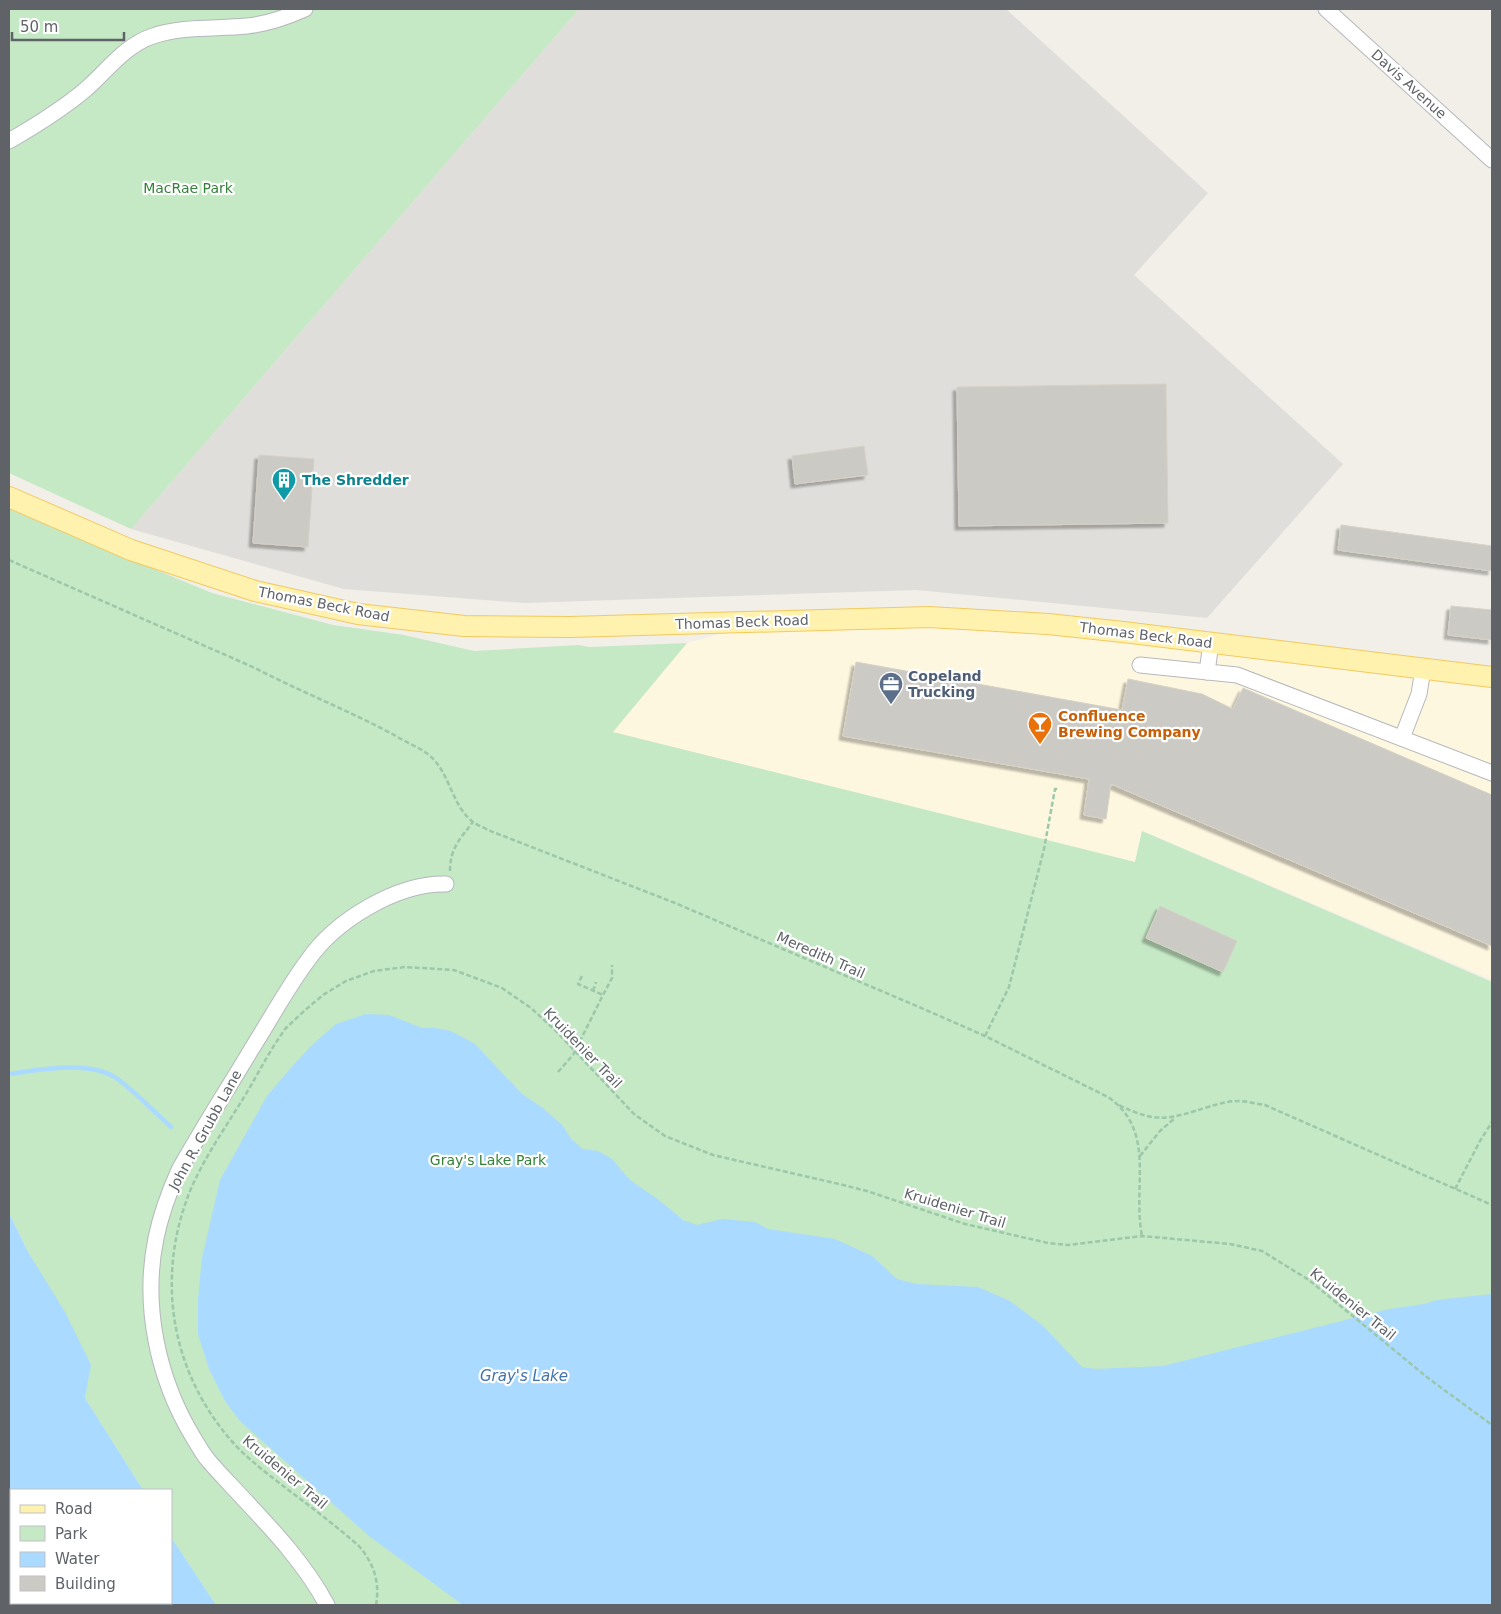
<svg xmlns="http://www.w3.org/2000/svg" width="1501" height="1614" viewBox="0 0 1501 1614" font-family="'DejaVu Sans',sans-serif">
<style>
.commercial{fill:#fef7e0}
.industrial{fill:#e0deda}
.green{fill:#c5e8c5}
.water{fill:#aadaff}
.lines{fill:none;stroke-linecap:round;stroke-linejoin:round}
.stream{stroke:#aadaff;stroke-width:4.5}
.building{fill:#cccac5;stroke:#d6d1c6;filter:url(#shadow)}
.minor-casing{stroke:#b5b8bc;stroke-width:17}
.major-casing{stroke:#f2c960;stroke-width:22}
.path{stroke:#9cc7a9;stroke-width:2.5;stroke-dasharray:5 2.5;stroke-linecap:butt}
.minor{stroke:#fff;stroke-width:15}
.major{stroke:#fff2af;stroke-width:20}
.labels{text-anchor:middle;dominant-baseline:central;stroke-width:4.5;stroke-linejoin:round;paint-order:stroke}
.street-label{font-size:14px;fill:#5f6368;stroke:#fff}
.park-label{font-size:14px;fill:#348238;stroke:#fff}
.culture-label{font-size:14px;font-weight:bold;fill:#0d838f;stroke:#fff;text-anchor:start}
.service-label{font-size:14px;font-weight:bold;fill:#4e5e75;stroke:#fff;text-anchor:start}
.food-label{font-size:14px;font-weight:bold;fill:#c56008;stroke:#fff;text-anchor:start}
.water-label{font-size:15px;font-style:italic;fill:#4174aa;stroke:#fff}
</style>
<defs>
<filter id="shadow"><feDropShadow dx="-4" dy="4" stdDeviation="1" flood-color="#0004"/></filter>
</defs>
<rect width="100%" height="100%" fill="#f1efe8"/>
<path class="commercial" d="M929,617L1492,677V980L1143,831L1135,862L612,732L687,643L768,621Z"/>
<path class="industrial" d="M579,9H1006L1208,193L1134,275L1343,464L1207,618L916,590L524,603L344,589L131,529Z"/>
<g class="green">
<path d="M9,9H579L131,529L9,473Z"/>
<path d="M9,509L212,593L333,625L404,635L474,651L579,645L589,647L687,643L613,732L1135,862L1142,831L1492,982V1605H216L171,1537V1490H143L85,1398L90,1365L28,1252L9,1213Z"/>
</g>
<g class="water">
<path d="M366,1014L389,1015L422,1028H435L451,1031L475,1044L522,1094L543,1108L563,1126L571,1139L583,1149L598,1151L612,1159L630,1180L659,1200L683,1220L697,1225L722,1219L755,1222L768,1229L835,1239L872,1256L897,1279L916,1284L978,1287L1010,1301L1042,1325L1082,1367L1095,1369L1163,1366L1389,1309L1424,1304L1437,1300L1492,1294V1605H463L369,1536L240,1421L225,1401L209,1369L198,1334V1299L202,1258L220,1180L267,1096L289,1070L311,1046L336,1024Z"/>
<path d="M9,1213L28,1252L65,1312L91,1365L85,1398L143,1490H11V1603H171V1537L216,1605H9Z"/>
</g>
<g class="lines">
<path class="stream" d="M9,1074C39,1070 89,1060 116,1078C136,1092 153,1111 171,1127"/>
</g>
<g class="building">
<path d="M1166,384L1168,523L959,526L957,387Z"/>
<path d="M864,446L868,475L795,484L792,456Z"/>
<path d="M259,455L314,459L308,547L253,543Z"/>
<path d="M1341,525L1492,546V571L1338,550Z"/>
<path d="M1451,606L1492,610V640L1448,635Z"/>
<path d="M856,662L1122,710L1128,679L1202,694L1233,709L1243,688L1492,795V946L1111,784L1106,819L1084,815L1089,779L843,736Z"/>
<path d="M1160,906L1237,941L1223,972L1146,938Z"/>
</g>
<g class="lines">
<defs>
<g id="minor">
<path d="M1326,9L1492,160"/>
<path d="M9,141C35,126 61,110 85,90C106,72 125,45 153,36C182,26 216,29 247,26C267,24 287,17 305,9"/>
<path d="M1140,665L1237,675L1492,773"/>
<path d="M1207,672L1211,643"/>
<path d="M1402,738L1419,694L1423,669"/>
<path d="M327,1605C305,1564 273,1530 241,1496C230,1484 218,1472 208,1460C202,1453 198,1445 193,1437C158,1379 142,1306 156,1238C161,1214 169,1192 179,1170C202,1129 227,1090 251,1050C270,1020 287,988 308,960C336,920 397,883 446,884"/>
</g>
<path id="major" d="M9,497L131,550L255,591L358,614L464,626L570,627L929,617L1048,624L1123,632L1492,677"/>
</defs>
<use href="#minor" class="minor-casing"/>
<use href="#major" class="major-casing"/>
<g class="path">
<path d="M9,560L255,668C301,692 350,711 396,736C407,743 419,747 429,755C450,772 451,805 473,822C479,826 487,829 493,832L675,903L926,1010L985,1036L1108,1097C1157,1131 1132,1186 1142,1236"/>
<path d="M450,871C450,848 460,839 473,822"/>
<path d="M582,976L578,984L603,995"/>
<path d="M593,991L596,982"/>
<path d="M985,1036L1009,987L1044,849L1055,789H1058"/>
<path d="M558,1072L573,1055L603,995L612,978V965"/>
<path d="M1119,1105C1157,1124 1169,1119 1208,1107C1218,1104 1228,1101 1239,1101C1247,1101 1257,1104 1265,1105L1492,1205"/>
<path d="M1140,1156L1160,1131L1175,1118"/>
<path d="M1455,1189L1480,1141L1492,1122"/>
<path d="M376,1605C380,1582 374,1564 359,1546C337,1527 314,1509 291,1492C273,1478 254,1464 238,1448C172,1378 154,1281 190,1191C203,1160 223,1131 241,1102C253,1083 263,1063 275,1044L285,1029L304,1011L323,995L346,981L374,971L405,967L454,970L502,988L531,1008L557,1032L634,1114L665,1136L713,1155L839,1184L867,1191L965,1224L1048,1243L1068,1245L1142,1236L1230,1244L1262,1251L1309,1280L1428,1378L1492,1425"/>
</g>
<use href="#minor" class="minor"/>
<use href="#major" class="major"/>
</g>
<defs>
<symbol id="building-pin" viewBox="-11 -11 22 30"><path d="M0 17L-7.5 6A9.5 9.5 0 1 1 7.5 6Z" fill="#0f9aa8" stroke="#fff"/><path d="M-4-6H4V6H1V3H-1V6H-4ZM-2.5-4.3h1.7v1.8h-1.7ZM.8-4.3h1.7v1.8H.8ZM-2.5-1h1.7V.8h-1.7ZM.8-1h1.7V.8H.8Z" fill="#fff"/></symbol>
<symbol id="office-pin" viewBox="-11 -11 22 30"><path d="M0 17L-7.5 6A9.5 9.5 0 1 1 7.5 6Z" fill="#5c6f8a" stroke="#fff"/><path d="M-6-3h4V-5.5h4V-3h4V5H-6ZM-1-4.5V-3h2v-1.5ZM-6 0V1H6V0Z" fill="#fff"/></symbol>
<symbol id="bar-pin" viewBox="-11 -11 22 30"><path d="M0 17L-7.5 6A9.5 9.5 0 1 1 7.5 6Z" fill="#e8710a" stroke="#fff"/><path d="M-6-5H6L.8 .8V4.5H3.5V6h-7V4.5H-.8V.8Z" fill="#fff"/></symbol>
</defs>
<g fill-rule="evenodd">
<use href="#building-pin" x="270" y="466" width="28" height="38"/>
<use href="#office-pin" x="877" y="670" width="28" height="38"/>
<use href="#bar-pin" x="1026" y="710" width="28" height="38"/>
</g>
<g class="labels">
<g class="street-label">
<text transform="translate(1409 84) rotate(42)">Davis Avenue</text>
<text transform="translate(324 604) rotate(11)">Thomas Beck Road</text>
<text transform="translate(742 622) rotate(-2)">Thomas Beck Road</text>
<text transform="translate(1146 635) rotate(7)">Thomas Beck Road</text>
<text transform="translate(821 955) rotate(24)">Meredith Trail</text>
<text transform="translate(583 1048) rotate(46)">Kruidenier Trail</text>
<text transform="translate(205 1130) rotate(-61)">John R. Grubb Lane</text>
<text transform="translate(955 1208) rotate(17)">Kruidenier Trail</text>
<text transform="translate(1353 1304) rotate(39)">Kruidenier Trail</text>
<text transform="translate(285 1472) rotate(40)">Kruidenier Trail</text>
</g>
<g class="park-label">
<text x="188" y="188">MacRae Park</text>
<text x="488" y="1160">Gray's Lake Park</text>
</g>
<g class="culture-label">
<text x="302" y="480">The Shredder</text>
</g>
<g class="service-label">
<text x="908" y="676">Copeland<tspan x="908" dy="16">Trucking</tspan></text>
</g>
<g class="food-label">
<text x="1058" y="716">Confluence<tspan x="1058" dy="16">Brewing Company</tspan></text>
</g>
<g class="water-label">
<text x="524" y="1376">Gray's Lake</text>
</g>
</g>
<rect width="1501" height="1614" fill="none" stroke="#5f6368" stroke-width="20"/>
<rect x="10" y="1489" width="162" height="115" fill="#ffffff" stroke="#bfc1c3"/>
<rect x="20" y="1505" width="25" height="8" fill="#fff2af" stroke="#bfc1c3"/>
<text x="55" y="1514" font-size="15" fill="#5f6368">Road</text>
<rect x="20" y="1526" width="25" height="15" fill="#c5e8c5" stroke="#bfc1c3"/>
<text x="55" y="1539" font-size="15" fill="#5f6368">Park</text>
<rect x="20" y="1552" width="25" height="15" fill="#aadaff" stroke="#bfc1c3"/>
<text x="55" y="1564" font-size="15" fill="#5f6368">Water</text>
<rect x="20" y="1576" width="25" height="15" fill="#cccac5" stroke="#bfc1c3"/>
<text x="55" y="1589" font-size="15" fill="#5f6368">Building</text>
<path d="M12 32v8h112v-8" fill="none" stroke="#5f6368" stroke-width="2.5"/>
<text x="20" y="32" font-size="15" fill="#5f6368" stroke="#ffffff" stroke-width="4" paint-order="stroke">50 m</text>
</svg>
